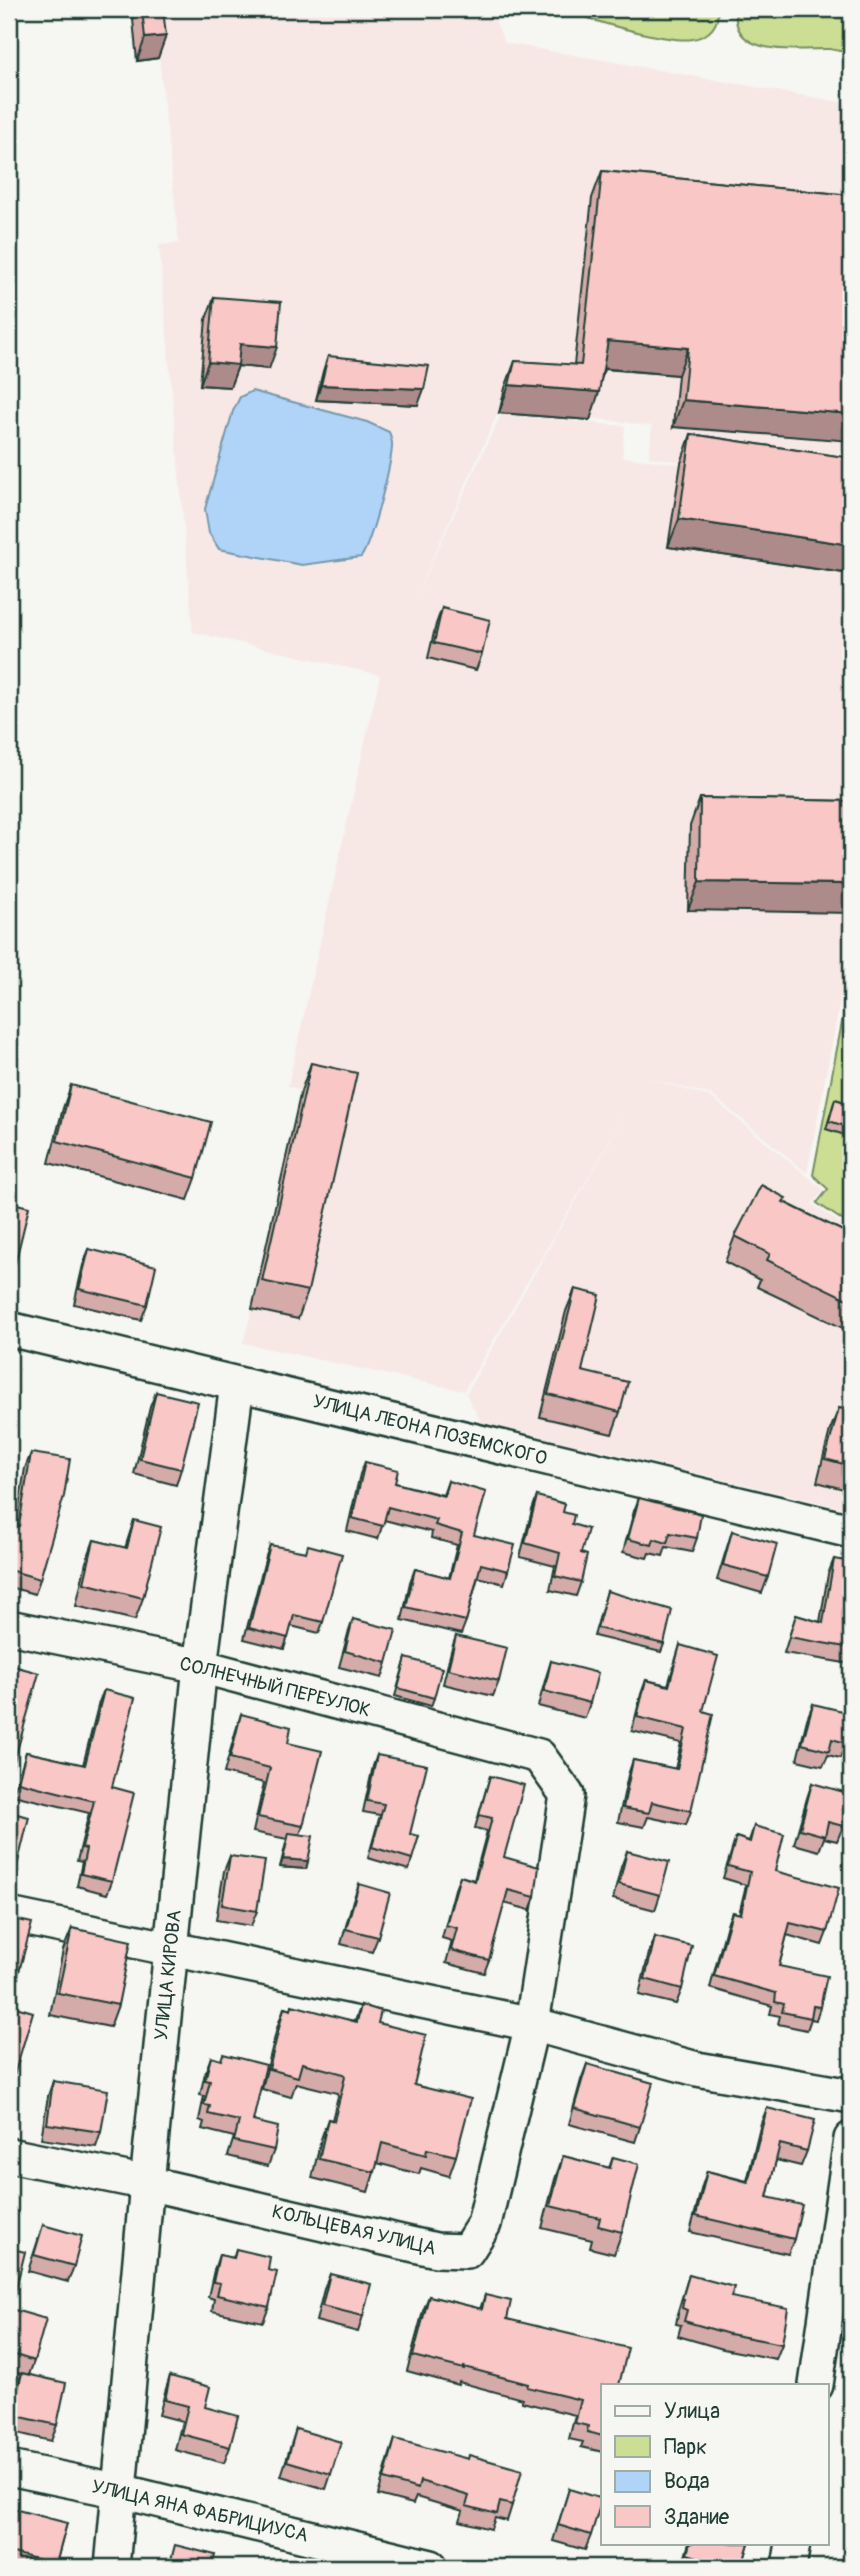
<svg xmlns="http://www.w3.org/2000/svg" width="860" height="2576" viewBox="0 0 860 2576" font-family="Pangolin,sans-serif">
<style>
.built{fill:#f7e8e5}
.green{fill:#cbde93;stroke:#758e64;stroke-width:2}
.water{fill:#afd4f8;stroke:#7598aa;stroke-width:2}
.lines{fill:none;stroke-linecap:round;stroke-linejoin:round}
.minor-casing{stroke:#1f3d34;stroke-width:38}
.minor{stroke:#f6f6f2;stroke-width:33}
.wall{fill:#d5abaa;stroke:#1f3d34;stroke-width:2}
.shaded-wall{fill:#ae8b8b;stroke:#1f3d34;stroke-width:2}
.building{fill:#f8c7c6;stroke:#1f3d34;stroke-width:2}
.labels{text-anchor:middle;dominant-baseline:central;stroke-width:5;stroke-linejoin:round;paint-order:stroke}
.street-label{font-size:19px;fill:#1f3d34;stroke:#f6f6f2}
</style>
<rect width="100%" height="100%" fill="#f6f6f2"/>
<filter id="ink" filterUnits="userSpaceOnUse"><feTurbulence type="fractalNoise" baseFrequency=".0143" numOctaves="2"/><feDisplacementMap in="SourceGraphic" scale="14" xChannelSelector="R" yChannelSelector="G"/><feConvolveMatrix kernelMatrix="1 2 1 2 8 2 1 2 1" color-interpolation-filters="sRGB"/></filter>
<g filter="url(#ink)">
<path class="built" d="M154,9H490L505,43L851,104V486L649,457L652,426L592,418L596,392L505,387L498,412L416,596L501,414L625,426L622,457L680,464L669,548L851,575V970H846L807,1173L712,1095L646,1078L711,1097L824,1190L812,1204L851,1230V1510L481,1422L466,1394L628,1109L464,1391L243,1343L252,1309L298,1319L301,1091L288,1086L380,675L193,632L159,245L179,243Z"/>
<g class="green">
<path d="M584,9H718C719,25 710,36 693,39C672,43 607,25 585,17Z"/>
<path d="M736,9H813L851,19V53C844,52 836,50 829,49C800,48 730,60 736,9Z"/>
<path d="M851,975V1226L817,1203L828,1189L813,1175Z"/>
</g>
<path class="water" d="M252,391L367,422L389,432C390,434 392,442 392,443C393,460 371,544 361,557L302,565L219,549L209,533L205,509L233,411L240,397Z"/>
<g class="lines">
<defs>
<g id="minor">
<path d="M9,1329L851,1531"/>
<path d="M9,1627L200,1666L539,1756L567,1795L532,2024L484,2224L467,2251L436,2250L147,2183L9,2155"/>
<path d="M9,1915L532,2024L697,2069L851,2096"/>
<path d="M816,2385L851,2139"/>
<path d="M9,2468L120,2491L431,2567"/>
<path d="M112,2567L147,2183L200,1666L237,1384"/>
<path d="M789,2567L793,2543"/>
</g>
</defs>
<use href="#minor" class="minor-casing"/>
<use href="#minor" class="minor"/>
</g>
<g class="wall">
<path d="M132,9H163L158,58L137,61Z"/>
<path d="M602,171L851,195L673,427L678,375L604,369L590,420L499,413L505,388L515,361L574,365L592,198Z"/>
<path d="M214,297L269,369L238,366L230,387L200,385L206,319Z"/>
<path d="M328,356L418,405L316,400L323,371Z"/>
<path d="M691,434L851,458V574L668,547L681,463Z"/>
<path d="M442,608L482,654L476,670L428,658L436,624Z"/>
<path d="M700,798L851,801L688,910L690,826Z"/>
<path d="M311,1063L308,1291L298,1319L252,1309L301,1091Z"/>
<path d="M71,1085L196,1178L188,1200L49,1163L63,1108Z"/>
<path d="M835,1099L851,1104V1137L826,1129Z"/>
<path d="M9,1202L15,1264L9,1281Z"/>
<path d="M784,1202L851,1235V1332L757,1287L760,1280L725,1262L735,1236Z"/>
<path d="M89,1249L147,1305L141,1320L74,1304L83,1265Z"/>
<path d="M575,1289L582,1371L620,1412L612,1434L540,1417L566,1311Z"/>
<path d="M156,1392L181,1469L176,1485L134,1474L150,1407Z"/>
<path d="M839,1408L851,1411V1491L817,1482L830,1430Z"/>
<path d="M31,1453L40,1579L35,1594L9,1587V1542L15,1525H16L25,1468Z"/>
<path d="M365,1462L395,1483L443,1495L448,1481L474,1535L508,1571L504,1584L478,1577L466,1621L461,1634L402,1620L410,1582L415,1569L449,1578L457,1545L431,1538L432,1532L384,1520L378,1539L347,1531L360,1474Z"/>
<path d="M537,1496L572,1524L581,1553V1582L576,1596L550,1590L555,1566L520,1557L532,1510Z"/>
<path d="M639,1498L697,1538L692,1552L666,1547L663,1556L649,1553L647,1558L623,1552L634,1511Z"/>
<path d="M134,1520L143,1598L135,1620L76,1606L86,1562L94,1540L125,1548Z"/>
<path d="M732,1531L768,1577L762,1593L717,1580Z"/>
<path d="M270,1545L323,1622L319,1633L291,1626L284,1649L244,1639L266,1556Z"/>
<path d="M834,1559L851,1562V1664L784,1653L796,1615L820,1622L828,1574Z"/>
<path d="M607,1591L664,1644L661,1652L594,1636Z"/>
<path d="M353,1619L387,1663L382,1678L339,1667L348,1634Z"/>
<path d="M456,1636L499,1681L493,1696L443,1684L451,1651Z"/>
<path d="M680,1645L703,1711L691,1811L686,1825L648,1817L644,1827L618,1822L628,1775L633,1760L675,1769L681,1743L632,1731L641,1694L646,1680L668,1685Z"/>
<path d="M406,1658L434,1698L431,1706L395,1696Z"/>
<path d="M551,1661L590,1703L585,1718L538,1706L546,1677Z"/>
<path d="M9,1669L13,1765L9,1777Z"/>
<path d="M104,1690L112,1787V1881L107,1894L77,1886L82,1862L77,1861L89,1813L13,1795L26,1752L83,1765L99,1702Z"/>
<path d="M813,1704L846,1743L840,1758L828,1755L823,1766L797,1760L807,1719Z"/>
<path d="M241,1714L288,1743L303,1826L300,1834L308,1861L306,1869L280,1867L287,1839L253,1832L264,1783L224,1773L236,1730Z"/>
<path d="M377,1755L410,1834L412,1859L409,1870L368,1858L380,1815L363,1812L373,1766Z"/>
<path d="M490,1776L504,1857L535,1897L530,1910L504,1903L489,1960L484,1973L446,1963L452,1941L442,1938L455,1889L460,1876L474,1880L487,1831L475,1828Z"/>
<path d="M812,1783L843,1826L837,1841L824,1838L819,1851L794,1844L807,1798Z"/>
<path d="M9,1812L18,1862L13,1877L9,1876Z"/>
<path d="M754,1826L775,1871L827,1932L822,1945L787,1935L779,1966L820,2007L816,2020L811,2019L807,2030L778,2024L780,2016L770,2014L772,2006L710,1988L727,1924L732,1912L739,1914L746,1885L723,1878L736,1837L749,1841Z"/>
<path d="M627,1851L660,1895L655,1910L613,1899L621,1867Z"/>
<path d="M230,1856L257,1911L251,1926L216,1920L224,1871Z"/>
<path d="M359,1884L378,1937L372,1952L341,1944L353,1900Z"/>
<path d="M9,1918L17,1979L12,1995L9,1994Z"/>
<path d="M72,1928L118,2005L110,2027L50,2015L63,1950Z"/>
<path d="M655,1937L682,1989L676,2004L639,1995L649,1953Z"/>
<path d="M361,2005L378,2023L456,2156L449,2176L421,2168L419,2174L377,2163L368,2192L312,2178L321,2139L328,2119L332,2120L338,2096L337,2093L296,2083L291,2097L262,2089L277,2028L284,2008L355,2021Z"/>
<path d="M211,2057L274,2150L268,2166L228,2156L234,2137L202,2129L204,2122L199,2120L204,2096L200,2095L205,2073Z"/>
<path d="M587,2064L640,2127L635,2142L569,2124L581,2080Z"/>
<path d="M53,2081L101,2132L96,2147L41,2139L48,2096Z"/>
<path d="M767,2108L807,2151L801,2166L776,2160L767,2197L794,2239L788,2254L690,2232L702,2186L707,2171L747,2181L761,2123Z"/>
<path d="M563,2156L609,2168L613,2157L622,2232L614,2254L590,2248L592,2240L542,2228L555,2179Z"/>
<path d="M43,2225L74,2266L68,2282L28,2271Z"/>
<path d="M236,2249L268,2270L269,2307L263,2322L212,2311L214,2299L208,2297L214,2270L219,2255L233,2258Z"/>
<path d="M330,2274L363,2316L358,2332L316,2321L324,2289Z"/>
<path d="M689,2275L782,2344L776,2359L723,2349L678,2336L681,2325L676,2324L678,2314H677Z"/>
<path d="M485,2295L507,2319L603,2385V2452L581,2447L583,2442L569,2439L575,2415L522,2402V2399L459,2382L458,2385L407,2371L423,2311L429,2296L480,2309Z"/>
<path d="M9,2316L34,2361L29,2375L57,2425L51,2441L9,2431V2420L16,2388L21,2374L9,2370Z"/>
<path d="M170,2376L205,2407L230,2447L224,2463L175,2450L182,2421L159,2415L165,2392Z"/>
<path d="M296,2429L331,2474L326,2489L281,2476Z"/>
<path d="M395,2439L512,2505L507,2521L495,2518L491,2529L460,2521L463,2511L416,2497L413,2504L378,2495L390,2454Z"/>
<path d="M569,2489L591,2535L585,2550L553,2541Z"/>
<path d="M9,2512L67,2523L55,2567H9Z"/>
<path d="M851,2540V2567H844Z"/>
<path d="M689,2543H749L742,2567H682Z"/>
</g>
<g class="shaded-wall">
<path d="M166,36L158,58L137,61L145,38Z"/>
<path d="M608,341L688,348L678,375L598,368Z"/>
<path d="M240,344L277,347L269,369L238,366L230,387L200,385L208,362Z"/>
<path d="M321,385L424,389L418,405L316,400Z"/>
<path d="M509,385L599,392L590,420L499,413Z"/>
<path d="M683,400L851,414V441L673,427Z"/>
<path d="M679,519L851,545V574L668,547Z"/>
<path d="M699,882L851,884V913L688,910Z"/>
<path d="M283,1859L308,1861L306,1869L280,1867Z"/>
</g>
<g class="building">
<path d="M142,9H163L166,36L145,38Z"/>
<path d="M602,171L851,195V414L683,400L688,348L608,341L599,392L509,385L515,361L581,365Z"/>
<path d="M214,297L281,302L277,347L240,344L238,365L208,362Z"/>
<path d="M328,356L429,366L424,389L321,385Z"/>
<path d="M691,434L851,458V545L679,519Z"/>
<path d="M442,608L490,620L482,654L434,643Z"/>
<path d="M700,798L851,801V884L699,882Z"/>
<path d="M311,1063L357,1073L308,1291L262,1281Z"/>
<path d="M71,1085L211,1122L196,1178L57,1141Z"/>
<path d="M835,1099L851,1104V1128L829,1121Z"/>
<path d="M761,1185L786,1198L783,1202L851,1235V1301L767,1260L770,1254L735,1236Z"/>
<path d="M9,1202L29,1207L15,1264L9,1263Z"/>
<path d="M89,1249L156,1266L147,1305L79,1289Z"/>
<path d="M575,1289L600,1295L582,1371L628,1382L620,1412L548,1394Z"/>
<path d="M156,1392L198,1402L181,1469L140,1459Z"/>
<path d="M839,1408L851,1411V1466L825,1459Z"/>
<path d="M31,1453L70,1459L64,1496L40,1579L9,1570V1547L15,1525L19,1526Z"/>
<path d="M365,1462L398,1470L395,1483L444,1496L448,1481L486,1492L474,1535L515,1545L508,1571L481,1564L466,1621L406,1607L415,1569L450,1578L462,1533L435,1525L437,1520L388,1507L383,1526L352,1518Z"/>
<path d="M537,1496L565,1504L563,1512L574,1515L572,1524L588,1529L581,1553L587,1555L581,1582L555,1576L560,1553L525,1543Z"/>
<path d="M639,1498L701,1514L697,1538L670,1533L667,1543L654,1539L652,1545L628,1539Z"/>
<path d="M134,1520L161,1527L143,1598L84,1583L94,1540L127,1548Z"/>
<path d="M732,1531L777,1544L768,1577L723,1565Z"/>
<path d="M270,1545L306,1552L308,1545L342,1554L323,1622L294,1615L288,1638L249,1628Z"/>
<path d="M834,1559L851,1562V1648L789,1637L796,1615L823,1623Z"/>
<path d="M607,1591L672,1610L664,1644L597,1628Z"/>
<path d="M353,1619L396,1630L387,1663L345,1651Z"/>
<path d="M456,1636L507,1648L499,1681L448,1669Z"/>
<path d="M680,1645L718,1656L703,1711L713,1714L691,1811L652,1802L649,1813L623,1808L633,1760L677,1769L686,1729L637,1717L646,1680L669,1686Z"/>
<path d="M406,1658L442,1668L434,1698L398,1688Z"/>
<path d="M551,1661L598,1673L590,1703L544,1691Z"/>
<path d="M10,1665L39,1673L13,1765L9,1764V1670Z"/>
<path d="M104,1690L135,1698L112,1787L134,1793L112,1881L81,1874L86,1849L82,1848L94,1801L18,1782L26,1752L85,1765Z"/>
<path d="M813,1704L851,1713V1721L846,1743L832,1739L829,1751L802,1744Z"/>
<path d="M241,1714L291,1727L288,1743L322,1751L303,1826L258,1817L270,1768L230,1758Z"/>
<path d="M377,1755L427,1765L410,1834L419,1836L412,1859L372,1847L384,1804L367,1801Z"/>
<path d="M490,1776L524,1785L504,1857L539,1867L535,1897L508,1890L489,1960L451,1950L457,1928L446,1925L460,1876L475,1881L492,1818L479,1815Z"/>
<path d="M812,1783L851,1794L843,1826L828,1822L825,1836L800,1829Z"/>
<path d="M9,1812L29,1817L18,1862L9,1859Z"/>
<path d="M754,1826L784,1834L775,1871L839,1888L827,1932L790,1923L779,1966L827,1976L820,2007L813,2006L811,2018L782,2012L784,2004L775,2002L776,1993L714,1976L732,1912L741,1914L750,1872L728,1866L736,1837L750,1842Z"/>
<path d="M289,1833L313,1836L308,1861L283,1859Z"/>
<path d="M627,1851L669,1862L660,1895L619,1884Z"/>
<path d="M230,1856L265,1861L257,1911L222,1905Z"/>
<path d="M359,1884L390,1893L378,1937L346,1929Z"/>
<path d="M9,1918L32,1923L17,1979L9,1977Z"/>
<path d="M72,1928L131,1941L118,2005L58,1993Z"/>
<path d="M655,1937L692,1946L682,1989L645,1979Z"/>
<path d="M9,2005L33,2012L12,2082L9,2081Z"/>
<path d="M292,2005L357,2022L361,2005L381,2011L378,2023L426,2035L414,2085L471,2099L456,2156L427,2149L426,2155L382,2143L375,2172L319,2159L328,2119L334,2121L345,2077L344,2074L302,2063L298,2077L269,2069L284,2008L291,2010Z"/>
<path d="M223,2054L266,2065L253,2121L278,2127L274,2150L234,2141L239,2121L208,2114L210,2106L204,2105L210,2081L205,2080L211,2057L221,2060Z"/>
<path d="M587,2064L653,2083L640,2127L574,2108Z"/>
<path d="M53,2081L108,2090L101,2132L47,2124Z"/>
<path d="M767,2108L815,2120L807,2151L780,2144L767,2197L802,2205L794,2239L696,2216L707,2171L748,2182Z"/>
<path d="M563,2156L610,2168L613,2157L639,2164L622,2232L598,2226L600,2218L550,2206Z"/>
<path d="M43,2225L82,2236L74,2266L34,2255Z"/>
<path d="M9,2248L25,2252L12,2304H9Z"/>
<path d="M236,2249L270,2257L268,2270L277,2272L269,2307L217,2295L220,2283L213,2282L219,2255L234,2258Z"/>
<path d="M330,2274L371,2284L363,2316L322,2306Z"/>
<path d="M689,2275L734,2287L731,2297L788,2308L782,2344L729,2334L684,2321L687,2310L682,2308L684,2299H682Z"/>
<path d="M485,2295L511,2301L507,2319L628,2348L619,2385H603V2436L587,2432L588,2426L575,2423L581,2400L527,2387L528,2384L464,2367V2369L413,2356L429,2296L482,2309Z"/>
<path d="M11,2309L46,2319L34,2361L9,2353V2318Z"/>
<path d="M22,2373L66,2383L57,2425L12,2415Z"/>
<path d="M170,2376L210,2387L205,2407L238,2416L230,2447L181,2434L188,2406L165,2400Z"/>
<path d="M296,2429L341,2442L331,2474L287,2461Z"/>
<path d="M395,2439L468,2459L469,2455L522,2470L512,2505L500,2502L497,2514L466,2506L469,2496L420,2481L418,2489L384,2479Z"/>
<path d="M569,2489L602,2499L591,2535L558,2525Z"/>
<path d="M10,2508L67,2523L56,2564L9,2552V2514Z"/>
<path d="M690,2543H749L742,2567H732L687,2554Z"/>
<path d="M175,2545L215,2555L212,2567H169Z"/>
<path d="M851,2546V2560L848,2559Z"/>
</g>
</g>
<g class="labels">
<g class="street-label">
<text transform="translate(430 1430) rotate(14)">УЛИЦА ЛЕОНА ПОЗЕМСКОГО</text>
<text transform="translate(275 1687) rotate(14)">СОЛНЕЧНЫЙ ПЕРЕУЛОК</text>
<text transform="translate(168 1975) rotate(-84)">УЛИЦА КИРОВА</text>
<text transform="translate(354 2230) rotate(13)">КОЛЬЦЕВАЯ УЛИЦА</text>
<text transform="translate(200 2511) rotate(13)">УЛИЦА ЯНА ФАБРИЦИУСА</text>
</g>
</g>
<rect width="860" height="2576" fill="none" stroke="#f6f6f2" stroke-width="35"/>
<rect x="18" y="18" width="825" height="2541" fill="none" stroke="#1f3d34" stroke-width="2.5" filter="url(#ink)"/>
<rect x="601" y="2384" width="228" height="161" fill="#f6f6f2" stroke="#a0aca6" stroke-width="2"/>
<rect x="615" y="2406" width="35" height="10" fill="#f6f6f2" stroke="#a0aca6" stroke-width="2"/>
<text x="664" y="2418" font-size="21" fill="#1f3d34">Улица</text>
<rect x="615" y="2436" width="35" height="21" fill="#cbde93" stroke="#a0aca6" stroke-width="2"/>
<text x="664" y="2454" font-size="21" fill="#1f3d34">Парк</text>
<rect x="615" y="2471" width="35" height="21" fill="#afd4f8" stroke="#a0aca6" stroke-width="2"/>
<text x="664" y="2488" font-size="21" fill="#1f3d34">Вода</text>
<rect x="615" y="2506" width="35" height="21" fill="#f8c7c6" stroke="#a0aca6" stroke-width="2"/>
<text x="664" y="2524" font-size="21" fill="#1f3d34">Здание</text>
</svg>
